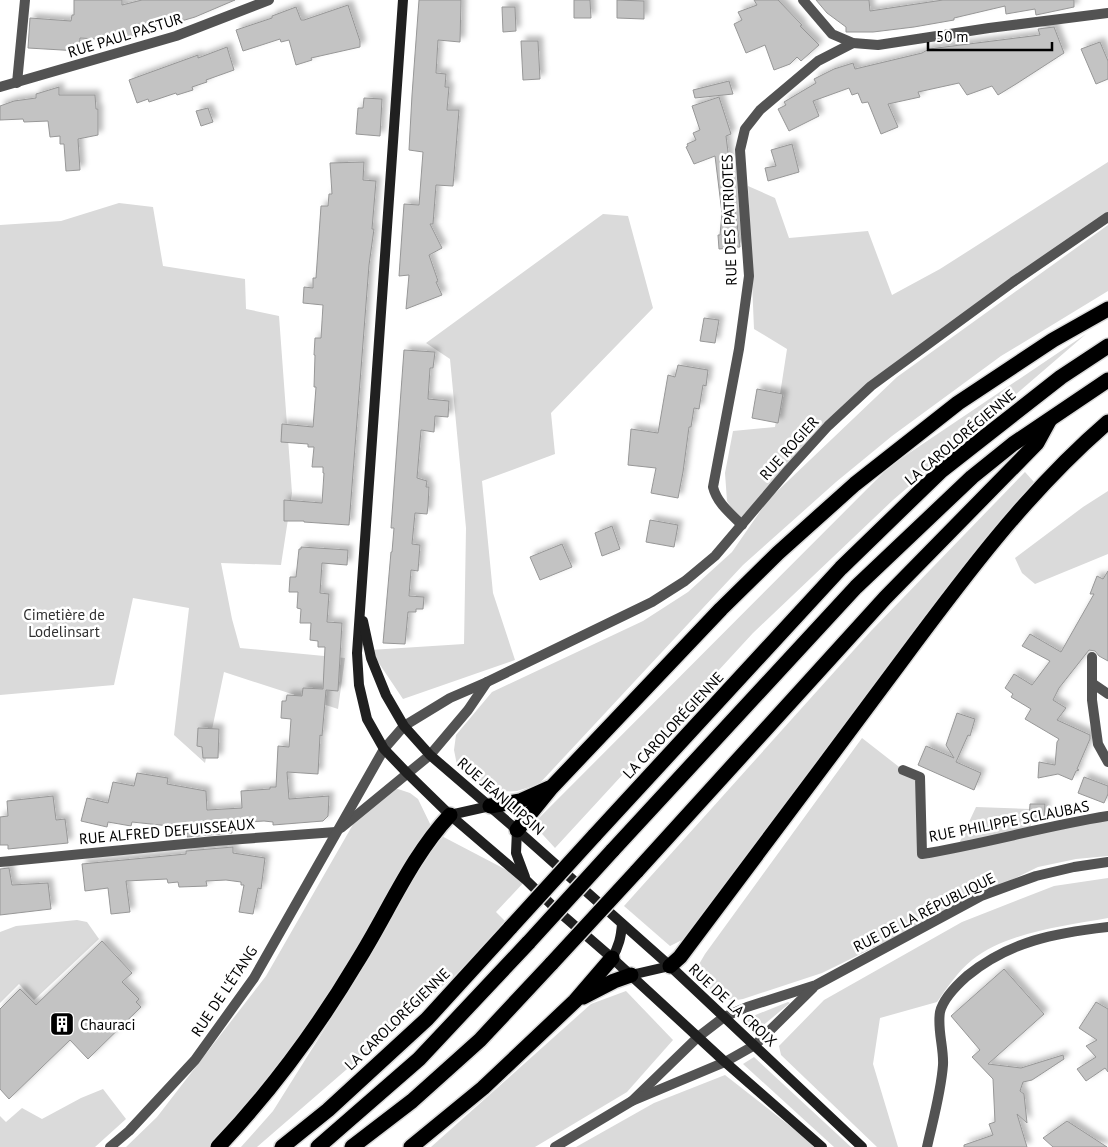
<svg xmlns="http://www.w3.org/2000/svg" width="1108" height="1147" viewBox="0 0 1108 1147" font-family="'PT Sans',sans-serif">
<style>
.green{fill:#dadada}
.building{fill:#c3c3c3;stroke:#979797;filter:url(#shadow)}
.lines{fill:none;stroke-linecap:round;stroke-linejoin:round}
.highway-casing{stroke:#dbdbdb;stroke-width:18}
.lane{stroke:#535353;stroke-width:10}
.street{stroke:#535353;stroke-width:10}
.secondary{stroke:#202020;stroke-width:10}
.highway{stroke:#000;stroke-width:15}
.highway-bridge-casing{stroke:#dbdbdb;stroke-width:18;stroke-linecap:butt}
.highway-bridge{stroke:#000;stroke-width:15}
.labels{text-anchor:middle;dominant-baseline:central;stroke-width:5;stroke-linejoin:round;paint-order:stroke}
.street-label{font-size:15px;fill:#000;stroke:#fff}
.park-label{font-size:15px;fill:#313131;stroke:#fff}
.poi-label{font-size:15px;fill:#000;stroke:#fff;text-anchor:start}
</style>
<defs>
<filter id="shadow"><feDropShadow dx="4.5" dy="-4.5" stdDeviation="2.5" flood-color="#0004"/></filter>
</defs>
<rect width="100%" height="100%" fill="#fff"/>
<g class="green">
<path d="M1108,162V217L902,363L797,460L742,525L727,501L725,473L733,431L775,427L787,349L754,329L748,186L775,198L789,238L868,231L892,295L940,269Z"/>
<path d="M119,203L153,207L163,266L245,279L246,309L279,316L292,493L281,565L221,563L232,619L240,648L345,658L338,709L224,672L205,763L174,735L189,608L133,598L114,685L0,695V225L61,221Z"/>
<path d="M603,214L628,216L653,308L551,413L555,454L482,481L493,593L515,660L403,699L370,650L464,644L466,528L450,359L426,343Z"/>
<path d="M1108,225V291L1001,356L892,436L836,482L743,565L539,784L517,791L493,792L457,765L454,750L456,735L492,692L643,621L688,592L732,552L768,500L897,377Z"/>
<path d="M1086,334L893,500L753,633L555,848L533,824L890,466Z"/>
<path d="M1025,472L1034,482L682,940L670,946L624,906L871,631Z"/>
<path d="M1108,491V554L1035,584L1022,573L1015,558L1083,507Z"/>
<path d="M862,738L903,770L920,777L922,854L957,848L976,807L1030,809L1031,831L1108,818V856L1076,859L1038,867L822,973L743,999C720,1004 712,989 696,976L695,971L705,954Z"/>
<path d="M392,787L410,793L418,799L434,832L526,880L496,912L511,927L257,1147H241L273,1111L361,971L428,843L344,983L219,1147H126L157,1117L266,976L359,814Z"/>
<path d="M1108,878V918C1064,926 1007,932 972,960C958,971 947,988 937,1002L880,1018L873,1064L898,1147H877L781,1055L779,1046L824,1000L962,922L1054,886Z"/>
<path d="M77,920L87,922L99,939L34,1000L19,984L0,1003V932L16,926Z"/>
<path d="M626,991L673,1040L627,1092L535,1147H431L591,1004Z"/>
<path d="M788,1002L790,1003L755,1032L745,1022L753,1016Z"/>
<path d="M754,1057L851,1147H834L743,1064Z"/>
<path d="M725,1075L804,1137L814,1147H576L654,1103Z"/>
<path d="M103,1089L126,1119L95,1147H0V1116L6,1122L22,1108L42,1119L81,1098Z"/>
</g>
<g class="building">
<path d="M74,0H122V5L142,0H235L195,17L127,37V41L80,38L79,51L28,48L30,18L71,21L72,15H74Z"/>
<path d="M419,0H461L460,42L438,40L436,73L446,74L445,87H449L447,110H459L453,186L436,185L433,224H430L442,248L429,255L438,281L436,282L442,295L406,309L409,275L399,276L404,204L419,205L423,152L409,150L412,95Z"/>
<path d="M574,0H590L591,18H574Z"/>
<path d="M617,0L644,1V19L617,18Z"/>
<path d="M754,0H778L802,25L800,26L819,45L801,61L797,57L790,64L774,70L765,45L746,53L734,24L742,20L738,12L757,5Z"/>
<path d="M816,0H869L870,11L943,0H1074V7L1036,15L1035,9L1006,14L1005,6L954,18V20L914,27L873,32H846V27L827,13Z"/>
<path d="M348,5L360,41V47L311,58L312,60L296,65L289,40L281,42L280,39L243,51L236,30L272,18V16L296,7L301,20H304Z"/>
<path d="M502,7H515L516,31L503,32Z"/>
<path d="M1054,27L1064,53L1016,84L998,95L992,86L967,95L959,83L918,92L920,97L888,104L898,127L881,134L868,102L862,103L858,93L852,95L849,88L813,101L819,116L789,131L778,109L786,105L784,102L816,83L814,79L834,69L853,63L855,69L922,53L929,49L1040,35L1038,29Z"/>
<path d="M521,41H538L540,79L523,80Z"/>
<path d="M1100,42L1108,61V79L1096,84L1081,49Z"/>
<path d="M227,47L234,70L206,80L207,82L192,87L193,90L177,95L176,93L149,102L148,99L137,103L129,80L198,55V58Z"/>
<path d="M729,81L733,94L695,98L693,90Z"/>
<path d="M59,87V95H95L96,109H98V135L78,139L80,170L66,171L64,144H60V136L50,137L48,121L24,122L23,119L0,120V106L14,101L36,98V94Z"/>
<path d="M719,97L731,134L726,136L740,247L719,249L718,235H720L722,213L715,156L694,164L686,147L688,146L687,144L696,140L693,133L700,130L692,106Z"/>
<path d="M364,98L382,99L380,136L356,134L358,108H363Z"/>
<path d="M208,108L213,122L201,126L196,111Z"/>
<path d="M792,144L799,172L768,181L765,168L776,166L771,150Z"/>
<path d="M364,162L363,180L376,181L372,229H374L369,265L349,525L304,522V521H284V500L322,503L324,473H323V467H312L314,447H308V444L281,442L282,424L313,427L316,387H314L315,355H314L315,338H321L323,305L303,303L304,287L313,288V278H316L321,206H328L329,194H332L330,163Z"/>
<path d="M704,318L719,320L715,343L700,341Z"/>
<path d="M404,350L435,352L433,368H430L428,399L449,401L448,417L435,416L434,432L421,430L417,478L427,481L426,487H429L428,506L427,514L415,513L412,544L420,545L418,571L411,570L409,596L424,597L423,609H416V612H408L405,644L383,643L391,552H392L394,528H391Z"/>
<path d="M678,365L708,370L706,386L703,385L699,409L694,408L691,427H689L683,472L678,498L651,493L656,468L628,465L631,429L658,433L668,375L675,377Z"/>
<path d="M757,389L783,394L778,423L752,418Z"/>
<path d="M650,520L678,525L674,547L646,542Z"/>
<path d="M612,526L620,549L602,556L595,533Z"/>
<path d="M562,544L572,567L540,580L530,557Z"/>
<path d="M301,547L348,550L347,565L322,563L320,593L329,594L327,622L342,623L338,691L326,690L322,736L320,735L318,774L287,772L289,799L329,796L328,816L323,821L273,825V822L264,821L232,823V833L187,837L188,828L132,822L131,826L108,822L107,827L81,821L87,798L108,803L113,782L134,786L137,773L168,778L167,784L206,791L207,810L242,808L241,791L270,789V787H276L278,746L289,747L291,719L281,718L282,701H286L287,695L302,696L303,688L323,689L325,647H318V641L310,640L311,623H300L301,609L297,608L298,592H289L290,577H296L299,549H301Z"/>
<path d="M1108,571V661L1099,656L1095,651L1089,650L1059,688L1053,700L1066,708L1057,720L1090,735V739L1077,769L1079,770L1076,771L1072,780L1058,774L1038,778L1039,762L1055,765L1057,742L1059,739L1025,719L1031,709L1011,697L1013,694L1005,688L1014,674L1032,685L1050,661L1022,646L1030,634L1061,652L1094,594H1090L1097,576L1103,579Z"/>
<path d="M957,713L975,719L970,736L968,735L956,762L981,773L974,790L918,765L926,746L954,758L946,745Z"/>
<path d="M198,728L219,729L218,758H203L202,747L197,746Z"/>
<path d="M1084,777L1108,786V794L1104,803L1078,793Z"/>
<path d="M53,796L56,820L65,819L68,843L8,849V845H0V817L8,816L7,801Z"/>
<path d="M1030,804H1045L1044,819H1029Z"/>
<path d="M233,847V853L265,858L261,889L258,888L253,914L239,912L244,885H241V882L226,880L206,881L207,886L179,887L178,882L168,883L167,879L126,881L130,912L111,914L108,888L85,891L82,864L186,854V851Z"/>
<path d="M9,868L12,885L48,883L51,909L0,915V869Z"/>
<path d="M102,941L132,973L122,982L139,999L136,1002L141,1007L88,1059L70,1040L9,1099L0,1089V1009L20,989L36,1005Z"/>
<path d="M1004,969L1044,1014L988,1064L1021,1068L1063,1055L1064,1059L1032,1080L1023,1082L1020,1091L1024,1094L1027,1123L1017,1114L1027,1147H964V1145L993,1135L989,1124L995,1122L993,1079L972,1057L980,1050L951,1016Z"/>
<path d="M1096,1002L1108,1009V1072L1105,1068L1086,1081L1077,1069L1096,1057L1086,1046L1097,1040L1079,1028Z"/>
<path d="M1067,1121L1107,1147H1053L1043,1138Z"/>
</g>
<g class="lines">
<defs>
<g id="highway">
<path d="M490,806L520,801L549,788"/>
<path d="M517,830L551,788L721,609L778,553L855,484L958,403L1053,340L1108,309"/>
<path d="M594,836L841,568L941,471L1061,377L1108,346"/>
<path d="M612,851L856,587L972,477L1013,444L1108,380"/>
<path d="M636,872L885,598L1037,443L1049,421"/>
<path d="M670,966L680,957C749,865 819,772 888,679C955,589 1022,496 1108,422"/>
<path d="M583,997L614,981L631,975"/>
<path d="M218,1147C272,1090 317,1029 357,962C388,913 410,858 450,815"/>
<path d="M282,1147L328,1110L427,1019L511,927"/>
<path d="M318,1147L419,1059L529,942"/>
<path d="M352,1147L412,1101L480,1040L552,963"/>
<path d="M411,1147L483,1088L575,1001L612,958"/>
</g>
</defs>
<use href="#highway" class="highway-casing"/>
<path class="lane" d="M927,1147C933,1120 941,1092 943,1065C944,1048 937,1029 940,1012C943,999 958,984 967,976C1010,941 1055,933 1108,927"/>
<g class="street">
<path d="M803,0L832,34L853,43L878,45L989,28L1108,13"/>
<path d="M17,83L25,0"/>
<path d="M0,87L176,36L269,0"/>
<path d="M742,525C730,513 717,503 713,487L739,349L749,276L740,150L745,129L760,110L818,61L853,43"/>
<path d="M1092,657V700L1098,744L1108,762"/>
<path d="M1092,683L1108,694"/>
<path d="M903,770L920,777L922,854C984,844 1045,826 1108,816"/>
<path d="M341,828L430,755L468,710L487,682"/>
<path d="M0,862L215,841L336,832"/>
<path d="M632,1101L698,1037L724,1017L747,1007L816,985L981,896L1036,876L1074,867L1108,862"/>
<path d="M110,1147L129,1131L195,1060L254,978L384,749L404,726L450,698L487,682L652,602L685,581L715,556L789,469L828,426L871,386L1013,282L1108,217"/>
<path d="M555,1147L632,1101L725,1062L755,1045L813,988"/>
</g>
<g class="secondary">
<path d="M403,0L357,653L359,685L367,719L384,749L408,774L450,815L526,880L559,912L612,958L725,1062L822,1147"/>
<path d="M363,621L371,658L386,695L404,726L430,755L517,830L670,966L862,1147"/>
<path d="M450,815L490,806"/>
<path d="M517,830L516,853L525,877"/>
<path d="M612,958C619,946 621,937 622,924"/>
<path d="M631,975L670,966"/>
</g>
<use href="#highway" class="highway"/>
<defs>
<g id="highway-bridge">
<path d="M511,927L594,836"/>
<path d="M529,942L612,851"/>
<path d="M552,963L636,872"/>
</g>
</defs>
<use href="#highway-bridge" class="highway-bridge-casing"/>
<use href="#highway-bridge" class="highway-bridge"/>
</g>
<defs>
<symbol id="building-square" viewBox="-11 -11 22 22"><rect x="-9" y="-9" width="18" height="18" rx="4" fill="#000" stroke="#fff"/><path d="M-4-6H4V6H1V3H-1V6H-4ZM-2.5-4.3h1.7v1.8h-1.7ZM.8-4.3h1.7v1.8H.8ZM-2.5-1h1.7V.8h-1.7ZM.8-1h1.7V.8H.8Z" fill="#fff"/></symbol>
</defs>
<g fill-rule="evenodd">
<use href="#building-square" x="48" y="1010" width="28" height="28"/>
</g>
<g class="labels">
<g class="street-label">
<text transform="translate(125 35) rotate(-17)">RUE PAUL PASTUR</text>
<text transform="translate(729 220) rotate(-92)">RUE DES PATRIOTES</text>
<text transform="translate(960 437) rotate(-40)">LA CAROLORÉGIENNE</text>
<text transform="translate(789 448) rotate(-48)">RUE ROGIER</text>
<text transform="translate(673 725) rotate(-47)">LA CAROLORÉGIENNE</text>
<text transform="translate(501 796) rotate(41)">RUE JEAN LIPSIN</text>
<text transform="translate(1009 821) rotate(-11)">RUE PHILIPPE SCLAUBAS</text>
<text transform="translate(167 831) rotate(-5)">RUE ALFRED DEFUISSEAUX</text>
<text transform="translate(924 912) rotate(-27)">RUE DE LA RÉPUBLIQUE</text>
<text transform="translate(224 991) rotate(-56)">RUE DE L'ÉTANG</text>
<text transform="translate(733 1005) rotate(43)">RUE DE LA CROIX</text>
<text transform="translate(397 1019) rotate(-44)">LA CAROLORÉGIENNE</text>
</g>
<g class="park-label">
<text x="64" y="614">Cimetière de<tspan x="64" dy="17">Lodelinsart</tspan></text>
</g>
<g class="poi-label">
<text x="80" y="1024">Chauraci</text>
</g>
</g>
<path d="M928 42v8h124v-8" fill="none" stroke="#000000" stroke-width="2.5"/>
<text x="936" y="42" font-size="15" fill="#000000" stroke="#ffffff" stroke-width="4" paint-order="stroke">50 m</text>
</svg>
